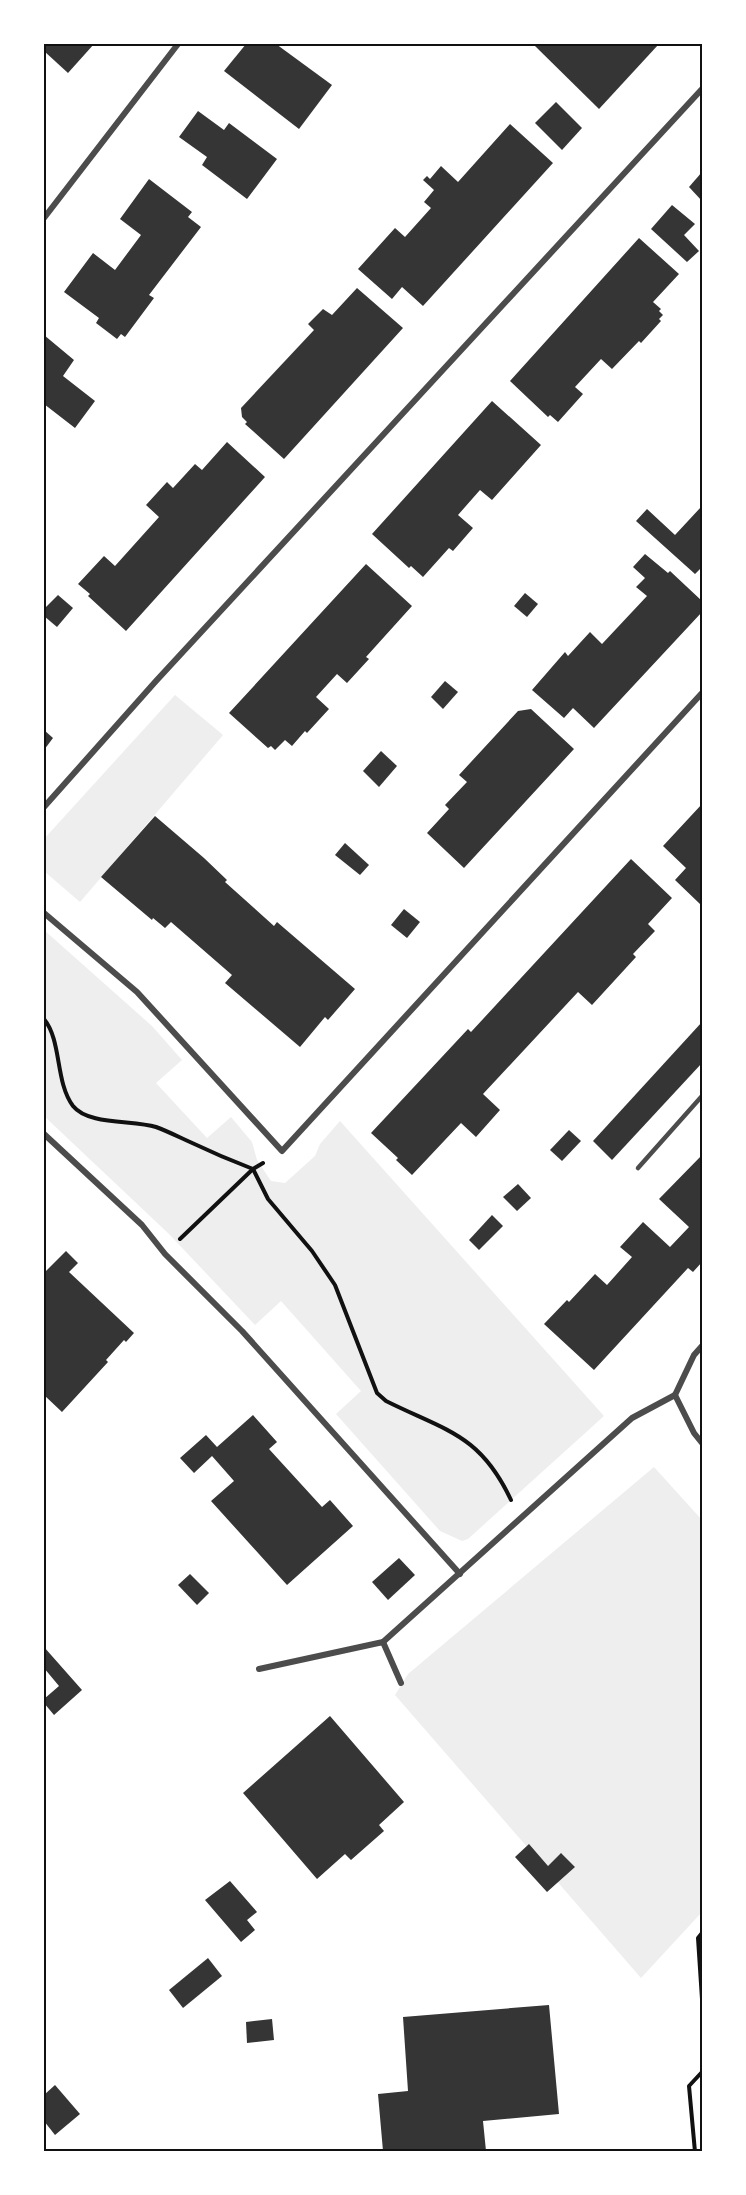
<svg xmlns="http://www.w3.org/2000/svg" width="746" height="2195" viewBox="0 0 746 2195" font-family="Inter,sans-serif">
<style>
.green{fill:#eee}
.building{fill:#353535}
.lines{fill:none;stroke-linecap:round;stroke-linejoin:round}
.path{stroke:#111;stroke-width:4}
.service{stroke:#4c4c4c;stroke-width:4.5}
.minor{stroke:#4c4c4c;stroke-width:6}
.neatline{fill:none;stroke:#111;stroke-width:2}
</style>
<rect width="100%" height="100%" fill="#fff"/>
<g class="green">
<path d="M175,695L223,735L80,902L44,871V839Z"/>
<path d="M44,930L152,1026L182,1060L156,1083L207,1138L231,1117L252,1142L257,1160L271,1181L285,1183L315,1156L320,1144L340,1121L604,1416L468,1539L462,1541L440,1531L336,1414L361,1391L281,1301L255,1325L169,1234L44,1116Z"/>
<path d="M654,1467L702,1520V1912L641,1978L395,1695L408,1674Z"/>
</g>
<g class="building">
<path d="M44,44H94L68,73L44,51Z"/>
<path d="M246,44H276L332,85L299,129L224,71Z"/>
<path d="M533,44H657L658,45L599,109Z"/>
<path d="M556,102L582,128L562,150L535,123Z"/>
<path d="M198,111L224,130L229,123L277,159L247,199L202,165L207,157L179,137Z"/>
<path d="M510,124L553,163L423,306L402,287L392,299L358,269L395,228L405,237L431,208L424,202L434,190L423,180L427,176L430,179L441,166L458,182Z"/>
<path d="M702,172V201L689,187Z"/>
<path d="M149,179L192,212L188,217L201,227L149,295L154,298L125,337L121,334L117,339L96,323L99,318L64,292L93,253L115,270L141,235L120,219Z"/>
<path d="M672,205L695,224L684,235L699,251L687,262L651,229Z"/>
<path d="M639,238L679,274L653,302L661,309L659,311L663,315L659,319L661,321L641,343L639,341L612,369L601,359L575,387L583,394L558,422L550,415L548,417L510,381Z"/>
<path d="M357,288L403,328L284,459L245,424L247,422L242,417L241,408L314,330L308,324L323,309L332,315Z"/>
<path d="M44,335L74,360L63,376L95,401L75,428L44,404Z"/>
<path d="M492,401L541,445L492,500L480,490L458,515L473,528L453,551L449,548L423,577L411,566L409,568L372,534Z"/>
<path d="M227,442L265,477L126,631L88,596L90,594L78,584L104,556L115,566L159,517L146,505L167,482L173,488L195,464L202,470Z"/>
<path d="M701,507L702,509V567L695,574L636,521L647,509L675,535Z"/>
<path d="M645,554L668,573L670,571L702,601V612L594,728L573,708L564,718L532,690L565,652L568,656L590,632L602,644L647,596L636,587L645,578L633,567Z"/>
<path d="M366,564L412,606L366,657L369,659L347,683L337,674L316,697L329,709L307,733L305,731L292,746L285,740L275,750L271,746L268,748L229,713Z"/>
<path d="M525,593L538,604L527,617L514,606Z"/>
<path d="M58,595L73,608L57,627L44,616V609Z"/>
<path d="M445,681L458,692L443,709L431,697Z"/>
<path d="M531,709L574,749L464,868L427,833L449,809L445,805L467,782L459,775L518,711Z"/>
<path d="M44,730L53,738L44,750Z"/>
<path d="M381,751L397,766L379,787L363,771Z"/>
<path d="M702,804V902L700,904L675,880L686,868L663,846Z"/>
<path d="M155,816L204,858L227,880L225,882L274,926L277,922L355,989L328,1020L325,1017L300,1047L225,983L232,975L171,922L165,928L153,918L152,920L101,877Z"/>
<path d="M345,843L369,865L360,875L335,855Z"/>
<path d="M631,859L672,898L648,924L655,931L633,954L636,957L592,1005L578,992L483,1094L500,1110L476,1137L461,1123L412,1175L396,1160L398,1158L371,1133L468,1029L471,1032Z"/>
<path d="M404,909L420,922L407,938L391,925Z"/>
<path d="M702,1022V1063L612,1160L593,1141Z"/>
<path d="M569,1130L581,1141L562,1161L550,1150Z"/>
<path d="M702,1155V1262L693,1272L688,1268L594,1370L544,1324L567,1300L569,1302L595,1274L607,1285L632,1257L620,1247L643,1222L670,1247L689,1227L659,1199Z"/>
<path d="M518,1184L531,1198L517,1211L503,1197Z"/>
<path d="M492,1215L503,1226L479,1250L469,1240Z"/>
<path d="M66,1251L78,1263L69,1272L134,1333L126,1342L124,1340L106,1360L108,1362L62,1412L44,1395V1273Z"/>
<path d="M253,1415L277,1442L269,1449L322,1507L330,1500L353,1526L287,1585L211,1501L234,1481L212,1456L194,1473L180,1458L206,1435L217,1447Z"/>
<path d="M399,1558L415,1575L388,1600L372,1582Z"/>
<path d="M190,1574L209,1593L197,1605L178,1585Z"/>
<path d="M44,1647L82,1690L54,1715L44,1703V1699L59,1686L44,1668Z"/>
<path d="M330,1716L404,1802L379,1825L384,1831L351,1860L345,1854L317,1879L243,1793Z"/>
<path d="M529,1844L548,1866L561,1853L575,1867L547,1892L515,1857Z"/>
<path d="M230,1881L257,1912L247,1920L255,1930L241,1942L205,1900Z"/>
<path d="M208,1958L222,1976L183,2008L169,1990Z"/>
<path d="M549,2005L559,2114L483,2121L486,2151H383L378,2094L408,2091L403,2017Z"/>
<path d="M272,2019L274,2040L247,2043L246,2022Z"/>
<path d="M55,2085L80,2114L55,2135L44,2121V2095Z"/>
</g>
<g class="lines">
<g class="path">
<path d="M44,1019C62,1041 55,1082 73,1106C88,1125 132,1120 156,1127C167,1131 179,1137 190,1142C211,1152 232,1161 253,1169L268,1199L312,1251L335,1285L377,1393L386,1401C446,1431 480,1434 511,1500"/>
<path d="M180,1239L253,1169L263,1163"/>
<path d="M702,1933L698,1938L702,1999"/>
<path d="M695,2152L689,2086L702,2072"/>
</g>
<path class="service" d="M638,1168L702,1096"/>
<g class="minor">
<path d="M44,218L178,44"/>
<path d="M44,807L156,681L702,89"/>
<path d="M44,913L137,992L282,1151L702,693"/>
<path d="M44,1134L142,1225L165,1254L242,1331L460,1574"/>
<path d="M675,1395L694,1355L702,1346"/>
<path d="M675,1395L694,1433L702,1443"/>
<path d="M383,1642L632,1418L675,1395"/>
<path d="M259,1669L383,1642L401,1683"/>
</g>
</g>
<rect width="746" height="2195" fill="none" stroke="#ffffff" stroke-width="90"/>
<rect x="45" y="45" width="656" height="2105" class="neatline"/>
</svg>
